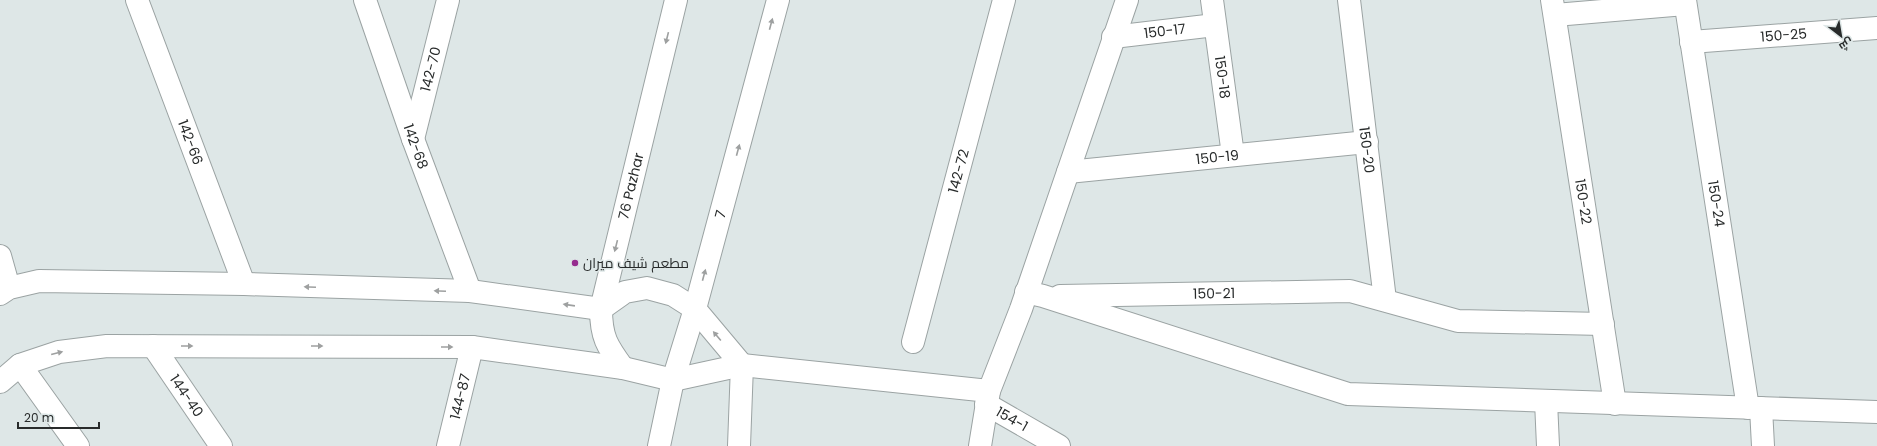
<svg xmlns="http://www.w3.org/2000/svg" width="1877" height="446" viewBox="0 0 1877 446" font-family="Poppins,Cairo,sans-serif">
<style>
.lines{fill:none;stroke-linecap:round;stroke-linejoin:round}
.minor-casing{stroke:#9ba3a3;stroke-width:24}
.minor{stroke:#fff;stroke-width:22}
.oneway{fill:#9ea0a0}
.poi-dot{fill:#962c8f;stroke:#dee7e7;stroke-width:1.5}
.labels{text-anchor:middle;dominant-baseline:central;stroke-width:3;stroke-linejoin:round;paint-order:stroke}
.street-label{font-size:14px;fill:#282b2b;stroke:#dee7e7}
.poi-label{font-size:14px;fill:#282b2b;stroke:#dee7e7;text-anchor:start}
</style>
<rect width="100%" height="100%" fill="#dee7e7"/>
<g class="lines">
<defs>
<g id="minor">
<path id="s1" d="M137,0L244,284"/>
<path id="s2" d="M365,0L413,139L470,291"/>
<path id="s3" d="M1212,0L1233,155"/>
<path id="s4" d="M1349,0L1385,300"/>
<path id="s5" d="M1552,0L1615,404"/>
<path id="s6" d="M1685,0L1748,408"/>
<path d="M1555,15L1685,4"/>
<path id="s7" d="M1113,37L1215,25"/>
<path id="s8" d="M1691,42L1877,28"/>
<path id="s9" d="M413,139L448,0"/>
<path id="s10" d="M1068,172L1367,142"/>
<path d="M0,256L9,288"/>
<path d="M1026,292L1043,296L1348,394L1877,412"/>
<path d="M0,294L9,288L39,281L244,284L470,291L601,309L625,292L647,288L673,295L695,309L742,365"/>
<path id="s11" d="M1060,296L1350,291L1458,321L1603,324"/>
<path id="s12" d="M913,342L1004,0"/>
<path id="s13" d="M153,346L221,446"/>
<path d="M20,365L78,446"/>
<path id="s14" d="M623,368C607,346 601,337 601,309L676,0"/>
<path d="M0,382L20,365L59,352L107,346L472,347L623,368L673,380L742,365L989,391"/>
<path d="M1546,401L1548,446"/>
<path id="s15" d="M986,404L1059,446"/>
<path d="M1761,408L1763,446"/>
<path id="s16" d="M448,446L472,347"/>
<path id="s17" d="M659,446L673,380L695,309L778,0"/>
<path d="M739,446L742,365"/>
<path d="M980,446L989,391L1021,309L1127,0"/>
</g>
</defs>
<use href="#minor" class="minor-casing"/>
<use href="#minor" class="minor"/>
</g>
<defs><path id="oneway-solid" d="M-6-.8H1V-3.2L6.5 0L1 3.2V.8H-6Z"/></defs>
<g class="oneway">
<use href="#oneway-solid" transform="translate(771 24) rotate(-75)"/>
<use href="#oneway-solid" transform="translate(667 38) rotate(104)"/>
<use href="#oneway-solid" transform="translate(738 150) rotate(-75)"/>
<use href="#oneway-solid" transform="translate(616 246) rotate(104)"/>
<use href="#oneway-solid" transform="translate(704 275) rotate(-75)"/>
<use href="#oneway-solid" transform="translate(310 287) rotate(-178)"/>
<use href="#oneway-solid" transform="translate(440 291) rotate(-178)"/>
<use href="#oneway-solid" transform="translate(569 305) rotate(-172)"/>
<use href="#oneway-solid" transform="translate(717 336) rotate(-130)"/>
<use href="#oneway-solid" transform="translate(187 346)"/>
<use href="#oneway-solid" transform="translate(317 346)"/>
<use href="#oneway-solid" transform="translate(447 347)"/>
<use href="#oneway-solid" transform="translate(57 353) rotate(-14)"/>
</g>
<circle class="poi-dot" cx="575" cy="263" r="4"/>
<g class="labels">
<g class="street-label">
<text stroke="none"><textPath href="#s7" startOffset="52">150-17</textPath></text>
<text stroke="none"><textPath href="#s8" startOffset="93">150-25</textPath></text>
<text stroke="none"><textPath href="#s9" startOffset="72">142-70</textPath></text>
<text stroke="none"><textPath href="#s3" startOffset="78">150-18</textPath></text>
<text stroke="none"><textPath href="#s1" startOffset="152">142-66</textPath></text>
<text stroke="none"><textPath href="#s2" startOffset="155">142-68</textPath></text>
<text stroke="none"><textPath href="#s4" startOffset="151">150-20</textPath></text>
<text stroke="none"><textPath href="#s10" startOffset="150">150-19</textPath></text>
<text stroke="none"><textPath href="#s12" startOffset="177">142-72</textPath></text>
<text stroke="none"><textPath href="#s14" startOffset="191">76 Pazhar</textPath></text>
<text stroke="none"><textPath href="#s5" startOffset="204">150-22</textPath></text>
<text stroke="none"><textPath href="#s6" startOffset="206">150-24</textPath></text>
<text stroke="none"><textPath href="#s17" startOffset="240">7</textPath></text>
<text stroke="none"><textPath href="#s11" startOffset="154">150-21</textPath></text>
<text stroke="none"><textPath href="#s13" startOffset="60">144-40</textPath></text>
<text stroke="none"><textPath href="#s16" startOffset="51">144-87</textPath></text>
<text stroke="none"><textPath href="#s15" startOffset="30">154-1</textPath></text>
</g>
<g class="poi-label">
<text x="583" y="263">مطعم شيف ميران</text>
</g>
</g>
<g transform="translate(1841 36) rotate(149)" stroke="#dee7e7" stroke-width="3" paint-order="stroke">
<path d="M0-3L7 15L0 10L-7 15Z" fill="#282b2b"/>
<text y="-6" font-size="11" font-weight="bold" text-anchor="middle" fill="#282b2b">ش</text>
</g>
<path d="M18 422v6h81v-6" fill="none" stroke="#282b2b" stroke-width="2"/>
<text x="24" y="422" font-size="12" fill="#282b2b" stroke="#dee7e7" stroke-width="3" paint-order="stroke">20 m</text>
</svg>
